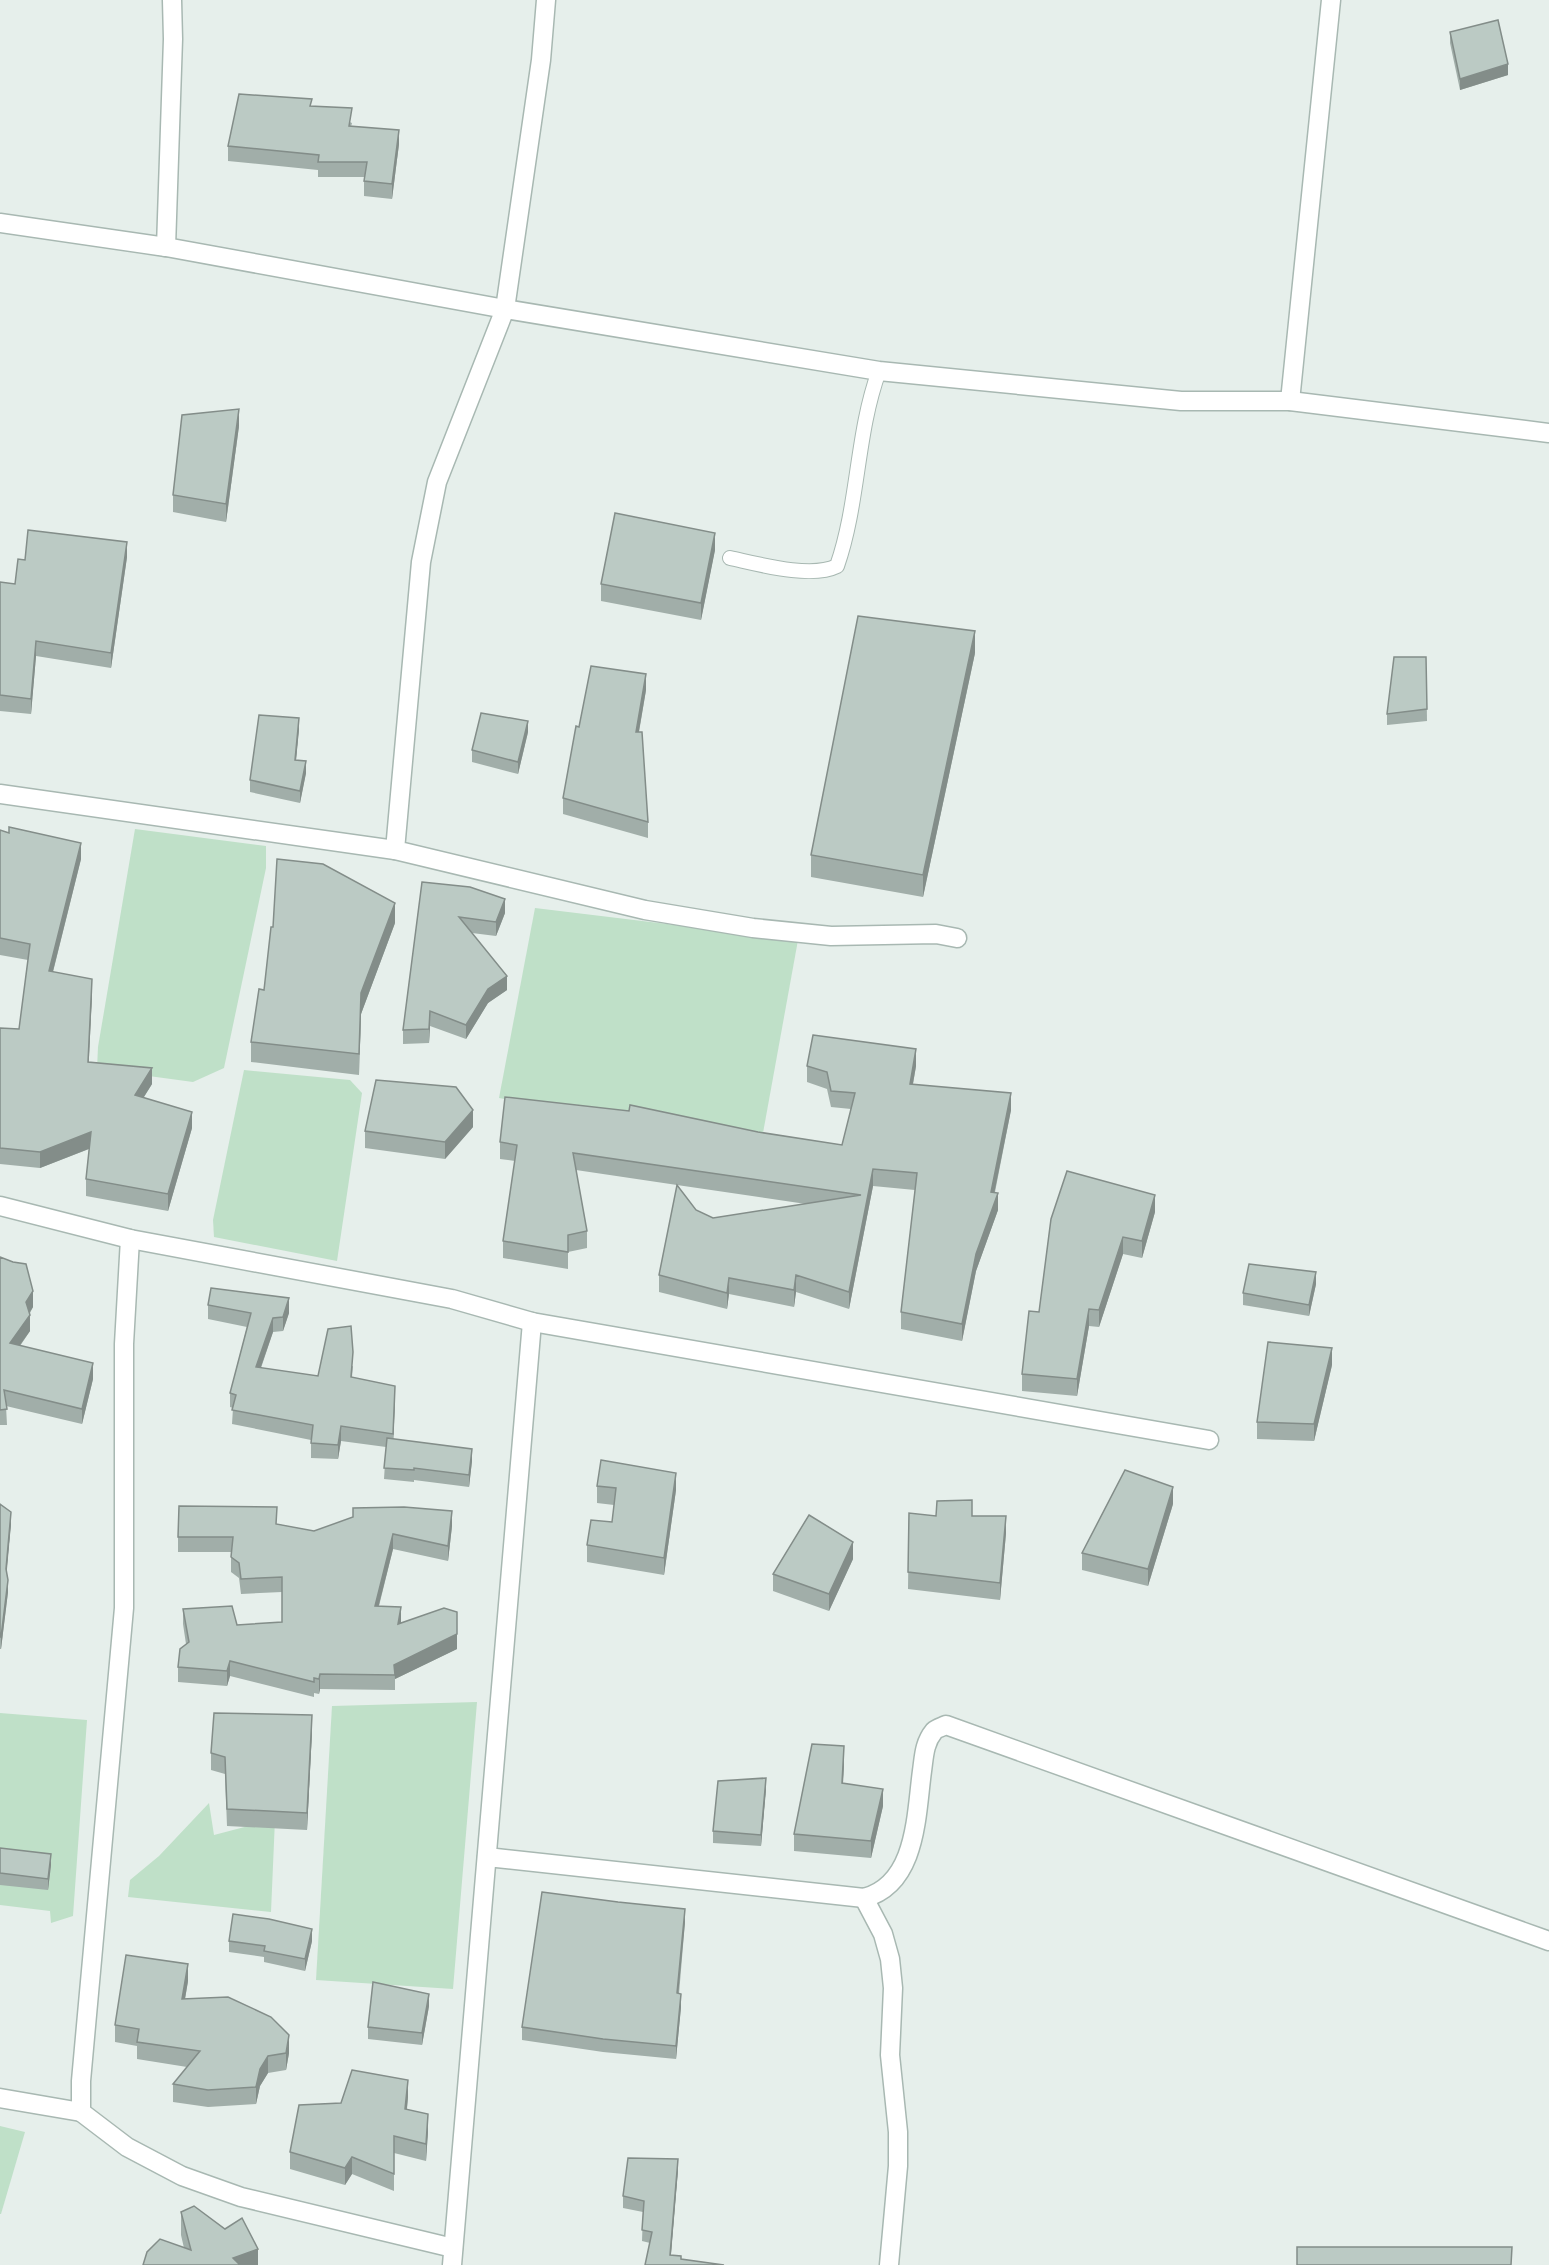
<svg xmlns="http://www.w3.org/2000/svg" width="1549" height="2265" viewBox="0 0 1549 2265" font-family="Helvetica,sans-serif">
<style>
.green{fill:#bfe0c8}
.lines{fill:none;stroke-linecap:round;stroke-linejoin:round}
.lane-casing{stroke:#a8b8b2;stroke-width:16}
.street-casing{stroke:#a8b8b2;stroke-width:21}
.lane{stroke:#fff;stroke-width:14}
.street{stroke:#fff;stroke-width:18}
.wall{fill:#a1aea9;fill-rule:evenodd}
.shaded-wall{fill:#838d89}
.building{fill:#bbcac4;stroke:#838d89;stroke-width:1.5}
</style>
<rect width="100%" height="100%" fill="#e6efeb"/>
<g class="green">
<path d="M135,829L266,846V868L224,1068L193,1082L97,1069L98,1047Z"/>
<path d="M535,908L798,940L761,1144L499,1098Z"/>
<path d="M244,1070L350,1080L362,1093L337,1261L214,1237L213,1220Z"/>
<path d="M477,1702L453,1989L316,1980L332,1706Z"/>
<path d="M0,1713L87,1720L73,1916L51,1923L50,1911L0,1905Z"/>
<path d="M209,1803L214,1835L275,1819L271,1912L128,1897L130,1880L159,1856Z"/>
<path d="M0,2126L25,2132L1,2214H0Z"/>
</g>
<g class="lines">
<defs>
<path id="lane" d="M730,558C758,564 811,579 837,566C859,503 856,434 879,371"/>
<g id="street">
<path d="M546,0L541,60L505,309L437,482L421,562L395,850L645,910L753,928L831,936L936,934L957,938"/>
<path d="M0,223L166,247L505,309L879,371L1181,401H1290L1549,433"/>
<path d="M166,247L173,39L172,0"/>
<path d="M1290,401L1331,0"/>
<path d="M0,794L395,850"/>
<path d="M0,1206L130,1239L452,1299L532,1322L452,2265"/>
<path d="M130,1239L124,1344V1608L81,2081V2112L127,2147L182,2176L241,2197L453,2248"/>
<path d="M532,1322L1209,1440"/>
<path d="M487,1857L864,1898C917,1884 916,1815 922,1771C924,1757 924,1743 934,1731C937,1728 942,1727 946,1725L1549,1941"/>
<path d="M864,1898L883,1934L890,1959L893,1988L890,2055L898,2132V2166L889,2265"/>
<path d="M0,2098L81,2112"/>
</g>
</defs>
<use href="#lane" class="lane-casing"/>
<use href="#street" class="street-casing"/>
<use href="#lane" class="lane"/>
<use href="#street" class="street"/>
</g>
<g class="wall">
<path d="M1450,32L1508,75L1460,90L1450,43Z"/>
<path d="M312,106L352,123L351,127L399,144L392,199L364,196V177H318V170L228,161V146Z"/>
<path d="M239,426L226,522L173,512V495Z"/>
<path d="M715,550L701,620L601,601V584Z"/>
<path d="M127,557L111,668L36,656L31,714L0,711V582L15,584L25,560Z"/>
<path d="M975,653L923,897L811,877V855Z"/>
<path d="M1426,657L1427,721L1387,725V714Z"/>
<path d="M646,690L639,732L648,822V838L563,814V798L579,727Z"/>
<path d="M299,729L296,760L306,773L300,803L250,792V780Z"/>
<path d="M528,732L518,774L472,762V750Z"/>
<path d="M0,830L81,859L53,972L92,995L88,1062L152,1084L144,1097L192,1128L168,1211L86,1196V1179L89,1149L40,1168L0,1164V1028L19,1029L28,960L0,955Z"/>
<path d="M422,882L505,913L496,936L472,933L507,990L488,1003L466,1039L430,1026L429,1043L403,1044V1030Z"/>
<path d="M395,923L361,1014L359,1075L251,1062V1042L264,990Z"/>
<path d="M807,1066H916L913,1084L1011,1110L995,1192L998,1210L976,1271L962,1341L901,1329V1312L915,1190L873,1186L849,1309L796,1292L794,1307L729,1294L727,1309L659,1292V1275L677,1185L576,1170L587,1231V1248L568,1252V1269L503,1258V1241L515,1161L500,1159V1142L758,1132L842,1145L851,1109L831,1107L827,1089L807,1082ZM677,1185L806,1204L713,1218L696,1210Z"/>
<path d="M473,1127L445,1159L365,1148V1131Z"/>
<path d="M1155,1212L1142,1258L1123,1254L1099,1327L1089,1326L1077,1396L1022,1391V1374L1039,1312L1051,1219Z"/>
<path d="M0,1257L33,1307L30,1313V1331L20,1346L93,1379L82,1424L6,1406L7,1425H0Z"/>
<path d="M1316,1284L1309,1316L1243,1305V1293Z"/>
<path d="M208,1305L289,1313L283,1331L273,1332L261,1368L318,1376L353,1366L352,1377L395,1401L393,1439L472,1461L469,1487L414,1480V1482L384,1479L386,1447L341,1441L338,1459L311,1458V1440L232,1424L233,1408L230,1407V1393L247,1327L208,1319Z"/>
<path d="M1332,1365L1314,1441L1257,1439V1422Z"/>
<path d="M597,1486L676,1490L664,1575L587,1562V1545L612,1522L614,1505L597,1503Z"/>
<path d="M0,1504L11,1524L6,1573L8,1592L1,1649H0Z"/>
<path d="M1173,1504L1148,1586L1082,1570V1553Z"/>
<path d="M909,1513L936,1516H972L1006,1533L1000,1600L908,1589Z"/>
<path d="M277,1524L314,1531L452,1526L448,1561L393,1549L379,1606L401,1623L457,1612V1649L395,1679V1690L320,1689L319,1694L314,1693V1697L230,1676L227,1686L178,1682V1667L186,1644L183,1624V1609L237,1625L282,1622V1592L241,1594L239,1578L231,1572V1552H178V1537Z"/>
<path d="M853,1559L829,1611L773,1591V1574Z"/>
<path d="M312,1732L307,1830L227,1826L225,1774L211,1770V1753Z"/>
<path d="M844,1763L843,1784L883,1806L871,1858L794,1851V1834Z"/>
<path d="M766,1789L761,1846L713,1843V1831Z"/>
<path d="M0,1848L51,1865L48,1890L0,1885Z"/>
<path d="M685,1922L679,1994L681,2007L676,2059L603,2052L522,2040V2027Z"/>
<path d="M229,1941H312L305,1971L264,1962V1957L229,1952Z"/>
<path d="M188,1981L185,1999L289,2053L286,2070L268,2073L260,2086L256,2104L208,2107L173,2102V2084L187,2067L137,2059V2046L115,2042V2025Z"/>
<path d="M429,2006L422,2045L368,2039V2027Z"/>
<path d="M408,2097L407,2109L428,2131L426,2161L394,2153V2191L352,2174L345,2185L290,2169V2152L341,2103Z"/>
<path d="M678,2170L671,2255L645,2265L650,2243L642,2241L643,2212L623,2208V2196Z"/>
<path d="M181,2212L258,2265H143L184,2248L181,2235Z"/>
</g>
<g class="shaded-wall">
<path d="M1508,64V75L1460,90V79Z"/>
<path d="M399,130V144L392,199V184Z"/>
<path d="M239,409V426L226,522V504Z"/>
<path d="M715,533V550L701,620V603Z"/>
<path d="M127,542V557L111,668V653Z"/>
<path d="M975,631V653L923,897V875Z"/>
<path d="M36,641V656L31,714V699Z"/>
<path d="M646,674V690L636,748V732Z"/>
<path d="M299,718V729L295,771V760Z"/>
<path d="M528,721V732L518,774V762Z"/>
<path d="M306,761V773L300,803V791Z"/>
<path d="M81,843V859L49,987V971Z"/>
<path d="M505,899V913L496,936V922Z"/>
<path d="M395,903V923L361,1014L359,1075L361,993Z"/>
<path d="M507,976V990L488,1003L466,1039V1025L488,989Z"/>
<path d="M92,979V995L88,1078V1062Z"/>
<path d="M430,1011V1026L429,1043V1029Z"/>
<path d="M916,1049V1066L910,1100V1084Z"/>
<path d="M152,1068V1084L135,1111V1095Z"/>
<path d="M1011,1093V1110L991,1209V1192Z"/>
<path d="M473,1110V1127L445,1159V1142Z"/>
<path d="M192,1112V1128L168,1211V1194Z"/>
<path d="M91,1132V1148L40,1168V1152Z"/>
<path d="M873,1169V1186L849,1309V1292Z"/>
<path d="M998,1193V1210L976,1271L962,1341V1324L976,1254Z"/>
<path d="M1155,1195V1212L1142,1258V1241Z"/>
<path d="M1123,1237V1254L1099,1327V1310Z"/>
<path d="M1316,1272V1284L1309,1316V1305Z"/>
<path d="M796,1275V1292L794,1307V1290Z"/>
<path d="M729,1278V1294L727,1309V1293Z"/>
<path d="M33,1291V1307L26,1318V1302Z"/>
<path d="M289,1298V1313L283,1331V1317Z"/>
<path d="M1089,1309V1326L1077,1396V1379Z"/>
<path d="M30,1315V1331L10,1359V1343Z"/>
<path d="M273,1318V1332L256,1381V1367Z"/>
<path d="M1332,1348V1365L1314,1441V1424Z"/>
<path d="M93,1363V1379L82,1424V1409Z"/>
<path d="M395,1386V1401L393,1448V1434Z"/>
<path d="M341,1426V1441L338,1459V1445Z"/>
<path d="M472,1449V1461L469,1487V1475Z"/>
<path d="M676,1473V1490L664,1575V1558Z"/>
<path d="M1173,1487V1504L1148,1586V1569Z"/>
<path d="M452,1511V1526L448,1561V1546Z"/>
<path d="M11,1512V1524L6,1580V1569Z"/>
<path d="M1006,1516V1533L1000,1600V1583Z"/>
<path d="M393,1534V1549L375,1620V1606Z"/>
<path d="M853,1542V1559L829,1611V1594Z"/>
<path d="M8,1580V1592L1,1649V1637Z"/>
<path d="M401,1607V1622L398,1639V1624Z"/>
<path d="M457,1634V1649L395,1679L394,1665Z"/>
<path d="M230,1661V1676L227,1686V1671Z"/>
<path d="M320,1674V1689L319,1694V1679Z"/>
<path d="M312,1715V1732L307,1830V1813Z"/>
<path d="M844,1746V1763L842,1801V1783Z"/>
<path d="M766,1778V1789L761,1846V1835Z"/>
<path d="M883,1789V1806L871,1858V1841Z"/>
<path d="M51,1854V1865L48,1890V1879Z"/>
<path d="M685,1909V1922L677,2006V1993Z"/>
<path d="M312,1929V1941L305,1971V1959Z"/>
<path d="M188,1964V1981L182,2016V1999Z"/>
<path d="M429,1994V2006L422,2045V2033Z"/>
<path d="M681,1994V2007L676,2059V2046Z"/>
<path d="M289,2035V2053L286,2070V2053Z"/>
<path d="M268,2056V2073L260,2086L256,2104V2087L260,2069Z"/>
<path d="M408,2080V2097L405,2126V2109Z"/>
<path d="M428,2114V2131L426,2161V2144Z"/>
<path d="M352,2157V2174L345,2185V2168Z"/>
<path d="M678,2159V2170L670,2265V2255Z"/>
<path d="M258,2249V2265H233V2258Z"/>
</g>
<g class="building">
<path d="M1498,20L1508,64L1460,79L1450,32Z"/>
<path d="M239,94L312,99L310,106L352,108L349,126L399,130L392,184L364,181L367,162H318L319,155L228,146Z"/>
<path d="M239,409L226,504L173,495L182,415Z"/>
<path d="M615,513L715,533L701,603L601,584Z"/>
<path d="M28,530L127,542L111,653L36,641L31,699L0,695V582L15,584L18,559L25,560Z"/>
<path d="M858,616L975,631L923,875L811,855Z"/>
<path d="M1394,657H1426L1427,709L1387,714Z"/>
<path d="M591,666L646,674L636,732H642L648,822L563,798L576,726L579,727Z"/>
<path d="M481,713L528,721L518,762L472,750Z"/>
<path d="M259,715L299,718L295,760L306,761L300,791L250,780Z"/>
<path d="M9,827L81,843L49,971L92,979L88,1062L152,1068L135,1095L192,1112L168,1194L86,1179L91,1132L40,1152L0,1148V1028L19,1029L30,944L0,938V830L9,833Z"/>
<path d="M277,859L323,864L395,903L361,993L359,1054L251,1042L259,989L264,990L271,927H273Z"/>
<path d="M422,882L470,887L505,899L496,922L459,917L507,976L488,989L466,1025L430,1011L429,1029L403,1030Z"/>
<path d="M813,1035L916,1049L910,1084L1011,1093L991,1192L998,1193L976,1254L962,1324L901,1312L917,1173L873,1169L849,1292L796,1275L794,1290L729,1278L727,1293L659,1275L677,1185L696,1210L713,1218L861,1195L573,1153L587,1231L568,1235V1252L503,1241L517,1145L500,1142L505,1097L629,1111L630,1105L758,1132L842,1145L855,1093L831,1091L827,1072L807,1066Z"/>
<path d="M376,1080L456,1087L473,1110L445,1142L365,1131Z"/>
<path d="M1067,1171L1155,1195L1142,1241L1123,1237L1099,1310L1089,1309L1077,1379L1022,1374L1029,1311L1039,1312L1051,1219Z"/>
<path d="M0,1257L13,1262L26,1264L33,1291L26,1302L30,1315L10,1343L93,1363L82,1409L4,1390L7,1409L0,1410Z"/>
<path d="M1249,1264L1316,1272L1309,1305L1243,1293Z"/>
<path d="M211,1288L289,1298L283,1317L273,1318L256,1367L318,1376L328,1329L351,1326L353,1352L351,1377L395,1386L393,1434L341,1426L338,1445L311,1443L313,1425L232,1410L236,1395L230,1393L251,1313L208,1305Z"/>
<path d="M1268,1342L1332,1348L1314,1424L1257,1422Z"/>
<path d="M387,1438L472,1449L469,1475L414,1468V1470L384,1468Z"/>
<path d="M601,1460L676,1473L664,1558L587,1545L591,1520L612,1522L616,1488L597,1486Z"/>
<path d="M1125,1470L1173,1487L1148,1569L1082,1553Z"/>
<path d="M972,1500V1516H1006L1000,1583L908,1572L909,1513L936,1516L937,1501Z"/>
<path d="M0,1504L11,1512L6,1569L8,1580L1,1637H0Z"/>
<path d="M179,1506L277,1507L276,1524L314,1531L353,1517V1508L404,1507L452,1511L448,1546L393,1534L375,1606L401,1607L398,1624L444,1608L457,1612V1634L394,1665L395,1675L320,1674L319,1679L314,1678V1682L230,1661L227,1671L178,1667L180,1649L189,1642L183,1609L232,1606L237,1625L282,1622V1577L241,1579L239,1563L231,1557L233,1537H178Z"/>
<path d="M809,1515L853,1542L829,1594L773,1574Z"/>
<path d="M214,1713L312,1715L307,1813L227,1809L225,1757L211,1753Z"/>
<path d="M812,1744L844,1746L842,1783L883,1789L871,1841L794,1834Z"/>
<path d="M766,1778L761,1835L713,1831L718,1781Z"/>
<path d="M0,1848L51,1854L48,1879L0,1873Z"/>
<path d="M542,1892L618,1902L685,1909L677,1993L681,1994L676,2046L603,2039L522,2027Z"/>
<path d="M233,1914L269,1919L312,1929L305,1959L264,1951L265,1946L229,1941Z"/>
<path d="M126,1955L188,1964L182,1999L228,1997L271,2017L289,2035L286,2053L268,2056L260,2069L256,2087L208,2090L173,2084L200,2051L137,2042L139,2029L115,2025Z"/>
<path d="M373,1982L429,1994L422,2033L368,2027Z"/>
<path d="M352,2070L408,2080L405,2109L428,2114L426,2144L394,2136V2174L352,2157L345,2168L290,2152L299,2105L341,2103Z"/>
<path d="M628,2158L678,2159L670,2255L681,2256V2259L724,2265H645L652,2232L642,2230L644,2201L623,2196Z"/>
<path d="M194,2206L225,2229L242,2218L258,2249L233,2258L240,2265H143L147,2252L160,2239L191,2250L181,2212Z"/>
<path d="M1297,2247H1512L1511,2265H1297Z"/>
</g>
</svg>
